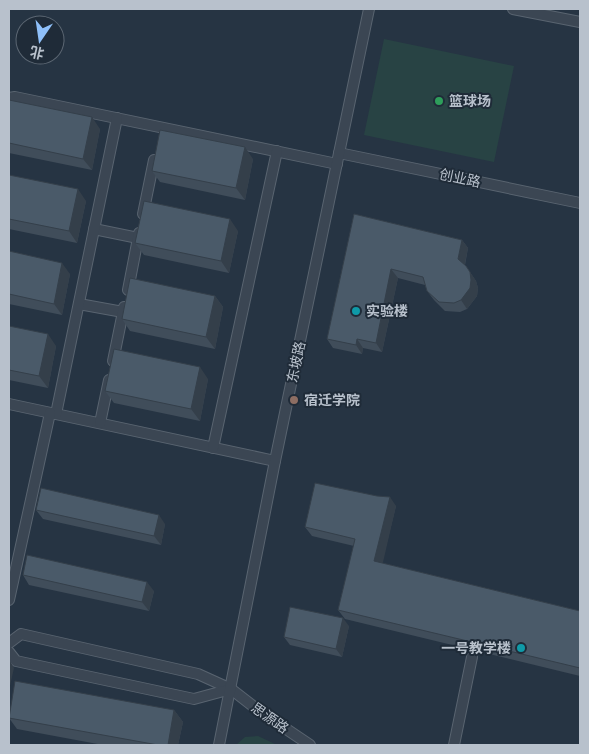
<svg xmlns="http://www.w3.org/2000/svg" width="589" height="754" viewBox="0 0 589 754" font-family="'Work Sans','Noto Sans SC',sans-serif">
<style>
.green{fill:#284344}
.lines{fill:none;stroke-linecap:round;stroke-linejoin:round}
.lane-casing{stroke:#596470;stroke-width:12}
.lane{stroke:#3b4653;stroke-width:10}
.wall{fill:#404d5a}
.shaded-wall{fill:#343f4a}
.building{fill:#4a5a69;stroke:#343f4a}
.leisure-dot{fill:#2e9e5b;stroke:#1f2b38;stroke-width:2}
.culture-dot{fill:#0f9aa8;stroke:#1f2b38;stroke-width:2}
.education-dot{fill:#8d6e63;stroke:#1f2b38;stroke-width:2}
.labels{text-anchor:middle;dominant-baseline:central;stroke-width:4;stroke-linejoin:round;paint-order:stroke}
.poi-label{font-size:14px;font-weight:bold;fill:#b8c1cc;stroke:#1f2b38;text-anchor:start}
.street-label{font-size:14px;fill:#b8c1cc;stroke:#1f2b38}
</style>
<rect width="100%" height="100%" fill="#263443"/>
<g class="green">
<path d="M384,39L514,66L494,162L364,135Z"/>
<path d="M258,736L277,745H236L245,737Z"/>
</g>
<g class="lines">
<defs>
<g id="lane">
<path d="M513,9L580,22"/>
<path d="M9,98L15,97L337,164"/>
<path d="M339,153L580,203"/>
<path d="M143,214L154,160"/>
<path d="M94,229L138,238"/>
<path d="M128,290L139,233"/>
<path d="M79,304L123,312"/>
<path d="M113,361L124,307"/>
<path d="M9,404L275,461"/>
<path d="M56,414L117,118"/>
<path d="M100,423L109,380"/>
<path d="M213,448L277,151"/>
<path d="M9,600L50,413"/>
<path d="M9,643L21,634L198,674L231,689L258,710L310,745"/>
<path d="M9,652L16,661L194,699L231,689"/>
<path d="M219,745L275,461L369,9"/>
<path d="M454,745L472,657"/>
</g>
</defs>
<use href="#lane" class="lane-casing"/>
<use href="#lane" class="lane"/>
</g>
<g class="wall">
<path d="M9,100L100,129L92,170L9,153Z"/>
<path d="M253,159L245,200L160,182L152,171Z"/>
<path d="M9,175L86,201L77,243L9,229Z"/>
<path d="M354,214L462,240L468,248L465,265L476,281L478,288L477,296L467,309L460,312L445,311L434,300L427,291L425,285L398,278L382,352L363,348L362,354L333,348L327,339Z"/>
<path d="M238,231L229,273L144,255L135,243Z"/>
<path d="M9,251L70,274L62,315L9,304Z"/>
<path d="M215,296L223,307L215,349L130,331L122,319Z"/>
<path d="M9,326L56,346L48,388L9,380Z"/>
<path d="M208,379L200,421L114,403L105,391Z"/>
<path d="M377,496L396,506L382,563L580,611V676L345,619L338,610L354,546L312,536L305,527Z"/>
<path d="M36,510L165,524L161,545L43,519Z"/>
<path d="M23,575L154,591L149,611L29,585Z"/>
<path d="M349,626L342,657L290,645L284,637Z"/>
<path d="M174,710L183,722L178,745H103L17,729L9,718Z"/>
</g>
<g class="shaded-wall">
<path d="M92,117L100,129L92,170L83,159Z"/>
<path d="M245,147L253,159L245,200L236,188Z"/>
<path d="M78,189L86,201L77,243L69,231Z"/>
<path d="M230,219L238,231L229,273L221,261Z"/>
<path d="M462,240L468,248L464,268L458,259Z"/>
<path d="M62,263L70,274L62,315L54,304Z"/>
<path d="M466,266L476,281L478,288L477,296L467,309L461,300Z"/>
<path d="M391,269L398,278L382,352L376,343Z"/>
<path d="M215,296L223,307L215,349L206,337Z"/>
<path d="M48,334L56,346L48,388L39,376Z"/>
<path d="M357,339L363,348L362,354L356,345Z"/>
<path d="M200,367L208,379L200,421L191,409Z"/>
<path d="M390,497L396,506L381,571L374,561Z"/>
<path d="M159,515L165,524L161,545L154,536Z"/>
<path d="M147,582L154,591L149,611L142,602Z"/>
<path d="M343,618L349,626L342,657L336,649Z"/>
<path d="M10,661L14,668L9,690V664Z"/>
<path d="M174,710L183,722L178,745H168Z"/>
</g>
<g class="building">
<path d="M9,100L92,117L83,159L9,143Z"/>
<path d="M160,130L245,147L236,188L152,171Z"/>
<path d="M9,175L78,189L69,231L9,219Z"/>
<path d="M144,201L230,219L221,261L135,243Z"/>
<path d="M354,214L462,240L458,259L466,266L470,272L471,280L470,288L461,300L454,303L439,302L427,291L423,277L391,269L376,343L357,339L356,345L327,339Z"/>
<path d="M9,251L62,263L54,304L9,294Z"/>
<path d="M130,278L215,296L206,337L122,319Z"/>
<path d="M9,326L48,334L39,376L9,370Z"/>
<path d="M114,349L200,367L191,409L105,391Z"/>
<path d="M315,483L377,496L390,497L374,561L580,611V668L338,610L355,539L305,527Z"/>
<path d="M41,488L159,515L154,536L36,510Z"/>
<path d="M27,555L147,582L142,602L23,575Z"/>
<path d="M290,607L343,618L336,649L284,637Z"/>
<path d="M15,681L174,710L168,745H158L9,718Z"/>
</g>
<circle class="leisure-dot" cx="439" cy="101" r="5"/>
<g class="culture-dot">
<circle cx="356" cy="311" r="5"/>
<circle cx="521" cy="648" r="5"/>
</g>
<circle class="education-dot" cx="294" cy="400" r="5"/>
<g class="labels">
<g class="poi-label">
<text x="449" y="101">篮球场</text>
<text x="366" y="311">实验楼</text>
<text x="304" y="400">宿迁学院</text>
<text x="511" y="648" text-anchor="end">一号教学楼</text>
</g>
<g class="street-label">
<text transform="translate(460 178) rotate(12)">创业路</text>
<text transform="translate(296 362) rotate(-78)">东坡路</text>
<text transform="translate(270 718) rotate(35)">思源路</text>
</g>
</g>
<rect width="589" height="754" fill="none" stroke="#b8c1cc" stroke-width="20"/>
<g transform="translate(40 40) rotate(193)"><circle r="24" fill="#1f2b38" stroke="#5c6773"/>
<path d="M0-4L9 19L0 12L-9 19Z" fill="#8fc0fa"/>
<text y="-8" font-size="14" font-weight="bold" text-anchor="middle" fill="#b8c1cc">北</text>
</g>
</svg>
